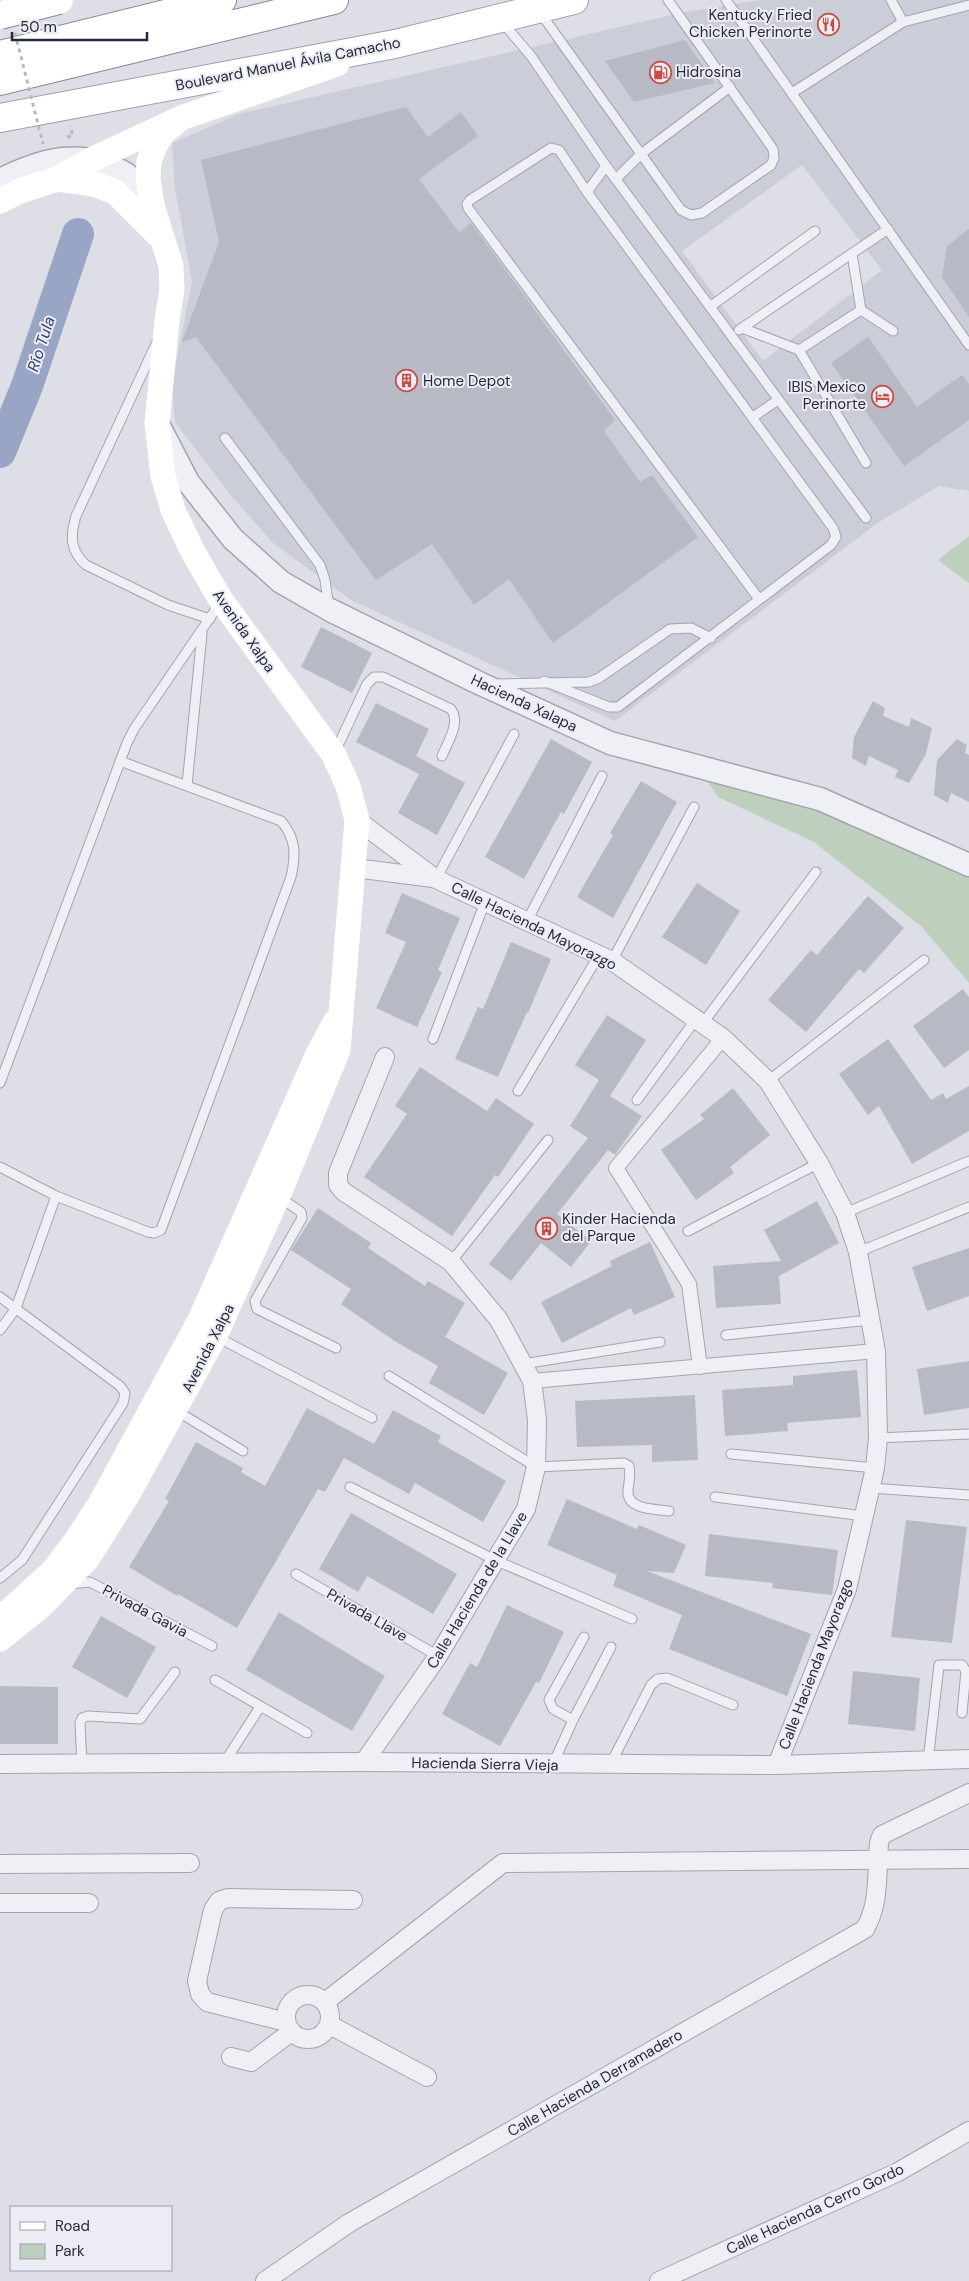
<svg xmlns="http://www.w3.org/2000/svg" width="969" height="2281" viewBox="0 0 969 2281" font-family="'DM Sans',sans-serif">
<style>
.built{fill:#cbcdd8;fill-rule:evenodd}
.green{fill:#bfcfbe}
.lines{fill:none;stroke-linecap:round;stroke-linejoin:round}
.river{stroke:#99a5c5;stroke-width:32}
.building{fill:#b7b9c5}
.service-casing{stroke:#a3a4b0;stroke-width:11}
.pedestrian-casing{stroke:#a3a4b0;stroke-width:16}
.minor-casing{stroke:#a3a4b0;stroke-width:20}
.tertiary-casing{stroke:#a3a4b0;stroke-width:25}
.primary-casing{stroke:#9da0b1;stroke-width:30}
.trunk-casing{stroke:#85899c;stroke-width:30}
.path{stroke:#b7b9c1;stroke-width:3;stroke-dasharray:4 4;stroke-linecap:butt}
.service{stroke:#eff0f5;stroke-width:9}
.pedestrian{stroke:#eff0f5;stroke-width:14}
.minor{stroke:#eff0f5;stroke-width:18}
.tertiary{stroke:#eff0f5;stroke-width:22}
.secondary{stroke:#fff;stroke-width:25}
.primary{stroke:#fff;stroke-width:28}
.trunk{stroke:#fff;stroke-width:28}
.motorway-bridge-casing{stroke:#85899c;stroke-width:30;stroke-linecap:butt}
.path-bridge{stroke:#b7b9c1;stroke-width:3;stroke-dasharray:4 4;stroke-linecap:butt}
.motorway-bridge{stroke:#fff;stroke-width:28}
.labels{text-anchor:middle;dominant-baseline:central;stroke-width:4;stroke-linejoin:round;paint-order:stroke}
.poi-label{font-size:15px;fill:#272a3c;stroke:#ecedf4;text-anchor:start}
.street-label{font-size:15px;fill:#272a3c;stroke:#ecedf4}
.water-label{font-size:16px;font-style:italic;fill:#33416d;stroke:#ecedf4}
</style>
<rect width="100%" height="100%" fill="#dddee6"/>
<path class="built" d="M762,0H969V491L939,486L879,522L615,721L351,600L273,543L229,493L175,422L172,385L192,281L175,189L172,143L239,114L685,12ZM802,165L882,270L763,361L682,251Z"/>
<g class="green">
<path d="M969,536V583L938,560Z"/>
<path d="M703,775L829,813L969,874V983L921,926L814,842L718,797Z"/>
</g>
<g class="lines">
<path class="river" d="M0,452L27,386L78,234"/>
</g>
<g class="building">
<path d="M685,40L715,83L634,102L605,61Z"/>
<path d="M406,107L428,137L461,112L478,136L419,179L459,232L471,223L615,420L604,431L640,482L652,475L698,537L553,643L509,579L474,605L432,544L376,580L196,337L182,342L219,242L201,160Z"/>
<path d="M969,229V317L942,277L947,246Z"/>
<path d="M868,337L917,407L962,375L969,384V420L904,466L831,363Z"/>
<path d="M321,627L372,653L352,693L301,667Z"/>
<path d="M873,701L885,708L883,716L909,727L911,718L932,728L926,754L909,783L895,777L898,770L869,756L866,766L852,758L854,737Z"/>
<path d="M376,703L429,729L416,756L465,783L437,835L398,813L419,774L356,742Z"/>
<path d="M551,739L592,762L564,814L561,812L524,879L485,857Z"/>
<path d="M957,739L967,745L965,753L969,755V802L951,793L948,803L934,795L937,760Z"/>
<path d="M641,781L677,802L613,918L577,897L613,835L610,833Z"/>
<path d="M697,883L740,911L706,965L662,937Z"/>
<path d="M402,893L460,918L438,970L442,972L417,1027L376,1008L406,942L385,933Z"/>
<path d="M868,896L904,928L864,973L859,969L806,1032L768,1000L811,950L817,955Z"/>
<path d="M511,942L551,959L528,1013L527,1012L498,1077L455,1059L478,1007L483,1009Z"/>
<path d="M963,989L969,997V1050L944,1068L913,1026Z"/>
<path d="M607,1015L646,1040L610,1096L642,1116L615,1155L608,1150L557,1214L591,1241L571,1267L541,1243L511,1281L489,1264L588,1138L570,1126L599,1080L575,1065Z"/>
<path d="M888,1039L931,1100L943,1093L946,1099L969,1086V1131L912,1164L879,1106L868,1115L839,1074Z"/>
<path d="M420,1067L487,1111L496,1098L534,1124L498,1177L495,1175L452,1236L364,1177L407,1114L395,1106Z"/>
<path d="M733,1088L770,1135L730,1167L734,1173L696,1200L661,1150L704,1119L700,1115Z"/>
<path d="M817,1201L839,1243L779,1276L781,1304L716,1308L713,1266L781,1261L764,1230Z"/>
<path d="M318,1208L371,1243L368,1248L425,1286L428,1281L465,1303L445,1337L508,1373L484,1415L429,1383L438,1366L393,1340L341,1304L351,1289L291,1250Z"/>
<path d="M650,1242L675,1297L634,1315L631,1308L562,1343L541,1302L612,1266L610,1261Z"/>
<path d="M969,1248V1296L927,1311L912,1267Z"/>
<path d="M969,1361V1408L924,1415L917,1369Z"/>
<path d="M857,1370L861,1417L787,1423L788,1431L725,1436L722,1390L793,1385V1376Z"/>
<path d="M695,1395L698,1460L652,1462V1445L577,1447L575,1401Z"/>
<path d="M307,1408L374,1444L393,1410L441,1436L438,1442L506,1481L483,1522L415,1483L409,1494L344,1458L325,1492L318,1489L237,1628L178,1594L177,1596L129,1567L169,1501L165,1499L196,1442L243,1468L241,1472L265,1486Z"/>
<path d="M567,1499L637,1529L639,1525L686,1545L674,1573L647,1571L811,1634L787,1696L669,1649L682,1615L613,1586L617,1575L547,1545Z"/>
<path d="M351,1513L457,1574L433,1614L367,1576L358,1592L319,1569Z"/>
<path d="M906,1520L967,1527L952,1643L891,1637Z"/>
<path d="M709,1534L838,1550L832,1595L772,1588L773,1583L705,1576Z"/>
<path d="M507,1605L564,1632L539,1683L536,1682L500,1746L442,1714L470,1663L477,1667Z"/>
<path d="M279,1612L385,1676L352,1731L246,1670Z"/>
<path d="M101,1616L156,1647L127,1698L72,1667Z"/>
<path d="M853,1671L920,1678L915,1731L848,1724Z"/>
<path d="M0,1686L58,1687V1744H0Z"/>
</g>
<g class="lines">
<defs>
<g id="service">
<path d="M726,0L969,345"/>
<path d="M891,0L903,22"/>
<path d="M539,11L681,210L691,215L702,213L771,165L774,158L773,149L668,0"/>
<path d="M502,22L531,56L606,166L866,518"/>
<path d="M792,93L903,22L969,5"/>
<path d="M616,179L641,154L730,87"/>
<path d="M587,192L606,166"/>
<path d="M852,254L861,310L893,331"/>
<path d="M711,306L815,231"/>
<path d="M742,328L799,350L866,463"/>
<path d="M739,330L888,229"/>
<path d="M156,344L76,516C70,536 70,551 86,565L168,605L210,619"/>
<path d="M799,350L861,310"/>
<path d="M753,417L778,400"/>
<path d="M225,438L320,565L325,580L329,608"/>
<path d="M544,681L609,707H618L831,545L836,537L833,528L587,192L559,150L551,148L470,200L467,204L468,208L759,599"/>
<path d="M495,684L589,682L599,678L670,629L691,628L711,638"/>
<path d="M335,752L367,684L374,677H383L451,709C461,723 448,741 442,756"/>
<path d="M187,785L202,634"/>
<path d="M436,879L514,734"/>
<path d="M527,921L602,776"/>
<path d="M612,961L694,807"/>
<path d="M703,1023L816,872"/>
<path d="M433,1039L485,902"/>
<path d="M768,1081L924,960"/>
<path d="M0,1083L127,743L134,729L220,603"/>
<path d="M518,1091L599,955"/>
<path d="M637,1100L696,1019"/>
<path d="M0,1167L56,1196L16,1308L0,1330"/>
<path d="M56,1196L148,1232L154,1233L161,1230L291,877C296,855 296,838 281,821L120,761"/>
<path d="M279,1197L301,1212L302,1218L255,1301L257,1309L336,1348"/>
<path d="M845,1213L969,1161"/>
<path d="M688,1231L819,1163"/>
<path d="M858,1252L969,1207"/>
<path d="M451,1262L548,1140"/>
<path d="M0,1297L120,1386L125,1393L123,1403L22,1560L0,1578"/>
<path d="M726,1335L870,1320"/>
<path d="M217,1337L372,1418"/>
<path d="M523,1364L660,1342"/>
<path d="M389,1376L536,1467L624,1463L629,1466C631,1474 629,1482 628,1490C626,1510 655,1509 669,1511"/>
<path d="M175,1410L243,1451"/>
<path d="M878,1438L969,1434"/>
<path d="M731,1454L875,1468"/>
<path d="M350,1487L497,1561L632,1619"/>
<path d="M871,1488L969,1495"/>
<path d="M715,1497L864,1516"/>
<path d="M296,1574L438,1656"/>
<path d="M71,1584L90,1582L212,1646"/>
<path d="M584,1637L549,1700L553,1709L573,1720L611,1647"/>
<path d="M215,1680L307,1733"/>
<path d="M928,1761L939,1665H962L966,1671L962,1713"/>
<path d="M224,1763L260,1707"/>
<path d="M82,1764L80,1723L82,1718L88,1716L140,1719L175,1672"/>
<path d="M553,1764L573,1720"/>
<path d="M610,1765L651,1685L658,1679L667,1678L733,1705"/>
</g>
<g id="pedestrian">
<path d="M700,1367L689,1284L616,1168L723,1038"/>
<path d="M532,1381L876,1351"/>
</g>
<g id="minor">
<path d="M357,820L436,879L612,961L723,1038L768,1081L819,1163L845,1213L858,1252L876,1351L878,1438L875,1468L847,1589L777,1765"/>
<path d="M355,868L433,878"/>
<path d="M364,1762L438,1656L526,1509L536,1467L537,1420L532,1381L499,1320L451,1262L344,1192L338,1185V1173L385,1057"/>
<path d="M0,1764L364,1762L777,1765L969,1759"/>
<path d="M0,1864L190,1863"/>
<path d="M0,1903H89"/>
<circle cx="308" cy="2017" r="22"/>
<path d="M325,2002L503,1863L969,1859"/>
<path d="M286,2022L207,2002L200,1994L197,1981L213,1910L219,1901L228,1898L353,1900"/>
<path d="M330,2025L427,2077"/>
<path d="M231,2057L251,2062L291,2032"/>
<path d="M265,2281L349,2223L865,1929C877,1908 877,1886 878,1863C879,1853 877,1843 882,1835L969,1793"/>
<path d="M659,2281L898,2172L969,2131"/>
</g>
<g id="tertiary">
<path d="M0,180C43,159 82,147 126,174C134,180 142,188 150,194"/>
<path d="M159,426L188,482L233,539L281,582L330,610L481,684L610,743L820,799L969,865"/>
</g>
<path id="primary" d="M0,118L395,44L574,0"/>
<g id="trunk">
<path d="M0,55L222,0"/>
<path d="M0,81L334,0"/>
</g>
</defs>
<use href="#service" class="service-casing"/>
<use href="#pedestrian" class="pedestrian-casing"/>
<use href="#minor" class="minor-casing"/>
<use href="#tertiary" class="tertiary-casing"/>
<use href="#primary" class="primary-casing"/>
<use href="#trunk" class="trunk-casing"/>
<path class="path" d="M67,137L73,136L70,126"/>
<use href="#service" class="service"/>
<use href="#pedestrian" class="pedestrian"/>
<use href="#minor" class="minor"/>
<use href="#tertiary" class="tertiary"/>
<g class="secondary">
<path d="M57,179L94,184L115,192L158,235"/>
<path d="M0,201L20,191L57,179L93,159L181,118L337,64"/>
<path d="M0,1619L53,1571L75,1542L100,1504L200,1320L318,1054L335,1022"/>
<path d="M0,1639L41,1606L87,1559L128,1494L215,1336L278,1196L338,1050L357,820L348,786L334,755L221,600L193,552L173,510L163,476L157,423L167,321L172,289L171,266L152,205L148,178L149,161L155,146L162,134L181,118"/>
</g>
<use href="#primary" class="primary"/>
<use href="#trunk" class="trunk"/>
<defs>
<path id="motorway-bridge" d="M0,15L59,0"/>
</defs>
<use href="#motorway-bridge" class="motorway-bridge-casing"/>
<path class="path-bridge" d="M15,33L43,144"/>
<use href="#motorway-bridge" class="motorway-bridge"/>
</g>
<defs>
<symbol id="restaurant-ring" viewBox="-11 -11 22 22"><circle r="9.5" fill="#ecedf4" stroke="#c74e45" stroke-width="1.5"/><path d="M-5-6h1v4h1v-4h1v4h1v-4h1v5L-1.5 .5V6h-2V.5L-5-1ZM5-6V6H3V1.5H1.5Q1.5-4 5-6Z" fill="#c74e45"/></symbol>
<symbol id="fuel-ring" viewBox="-11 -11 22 22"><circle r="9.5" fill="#ecedf4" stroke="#c74e45" stroke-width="1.5"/><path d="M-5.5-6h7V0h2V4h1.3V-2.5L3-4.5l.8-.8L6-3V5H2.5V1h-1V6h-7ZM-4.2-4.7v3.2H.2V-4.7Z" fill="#c74e45"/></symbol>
<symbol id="building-ring" viewBox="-11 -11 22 22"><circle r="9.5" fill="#ecedf4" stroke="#c74e45" stroke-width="1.5"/><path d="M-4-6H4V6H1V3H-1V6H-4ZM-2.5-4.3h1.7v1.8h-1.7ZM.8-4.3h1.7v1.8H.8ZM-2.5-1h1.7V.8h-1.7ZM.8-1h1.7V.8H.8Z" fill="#c74e45"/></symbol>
<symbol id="hotel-ring" viewBox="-11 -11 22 22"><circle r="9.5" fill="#ecedf4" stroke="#c74e45" stroke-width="1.5"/><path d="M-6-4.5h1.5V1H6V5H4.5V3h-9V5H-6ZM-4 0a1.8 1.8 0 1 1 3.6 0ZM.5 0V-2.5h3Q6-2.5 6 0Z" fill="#c74e45"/></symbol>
</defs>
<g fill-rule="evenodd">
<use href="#restaurant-ring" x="816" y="12" width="25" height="25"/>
<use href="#fuel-ring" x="648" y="60" width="25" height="25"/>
<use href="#building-ring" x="394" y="368" width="25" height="25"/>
<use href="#hotel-ring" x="870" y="384" width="25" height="25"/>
<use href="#building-ring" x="534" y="1216" width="25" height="25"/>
</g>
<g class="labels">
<g class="poi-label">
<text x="812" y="15" text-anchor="end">Kentucky Fried<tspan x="812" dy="17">Chicken Perinorte</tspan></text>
<text x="676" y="72">Hidrosina</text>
<text x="423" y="381">Home Depot</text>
<text x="866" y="387" text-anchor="end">IBIS Mexico<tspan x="866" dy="17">Perinorte</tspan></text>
<text x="562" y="1219">Kinder Hacienda<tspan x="562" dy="17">del Parque</tspan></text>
</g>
<g class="street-label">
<text transform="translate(288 64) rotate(-11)">Boulevard Manuel Ávila Camacho</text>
<text transform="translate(244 631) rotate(55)">Avenida Xalpa</text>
<text transform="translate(524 703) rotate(25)">Hacienda Xalapa</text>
<text transform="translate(534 926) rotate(26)">Calle Hacienda Mayorazgo</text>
<text transform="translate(208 1348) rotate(-63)">Avenida Xalpa</text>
<text transform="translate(477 1590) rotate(-59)">Calle Hacienda de la Llave</text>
<text transform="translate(145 1611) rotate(28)">Privada Gavia</text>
<text transform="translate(367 1615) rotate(30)">Privada Llave</text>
<text transform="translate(816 1664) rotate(-69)">Calle Hacienda Mayorazgo</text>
<text transform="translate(485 1764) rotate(1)">Hacienda Sierra Vieja</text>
<text transform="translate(595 2083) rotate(-30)">Calle Hacienda Derramadero</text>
<text transform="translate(815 2209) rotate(-25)">Calle Hacienda Cerro Gordo</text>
</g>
<g class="water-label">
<text transform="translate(41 344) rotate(-72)">Río Tula</text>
</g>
</g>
<rect x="10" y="2206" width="162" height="65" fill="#ecedf4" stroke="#9d9faa"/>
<rect x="20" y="2222" width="25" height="8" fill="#ffffff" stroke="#9d9faa"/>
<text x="55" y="2231" font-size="15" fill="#272a3c">Road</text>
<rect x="20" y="2244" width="25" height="15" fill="#bfcfbe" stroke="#9d9faa"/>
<text x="55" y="2256" font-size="15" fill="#272a3c">Park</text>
<path d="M12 32v8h135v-8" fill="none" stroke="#272a3c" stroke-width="2.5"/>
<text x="20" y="32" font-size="15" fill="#272a3c" stroke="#ecedf4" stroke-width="4" paint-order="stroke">50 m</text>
</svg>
